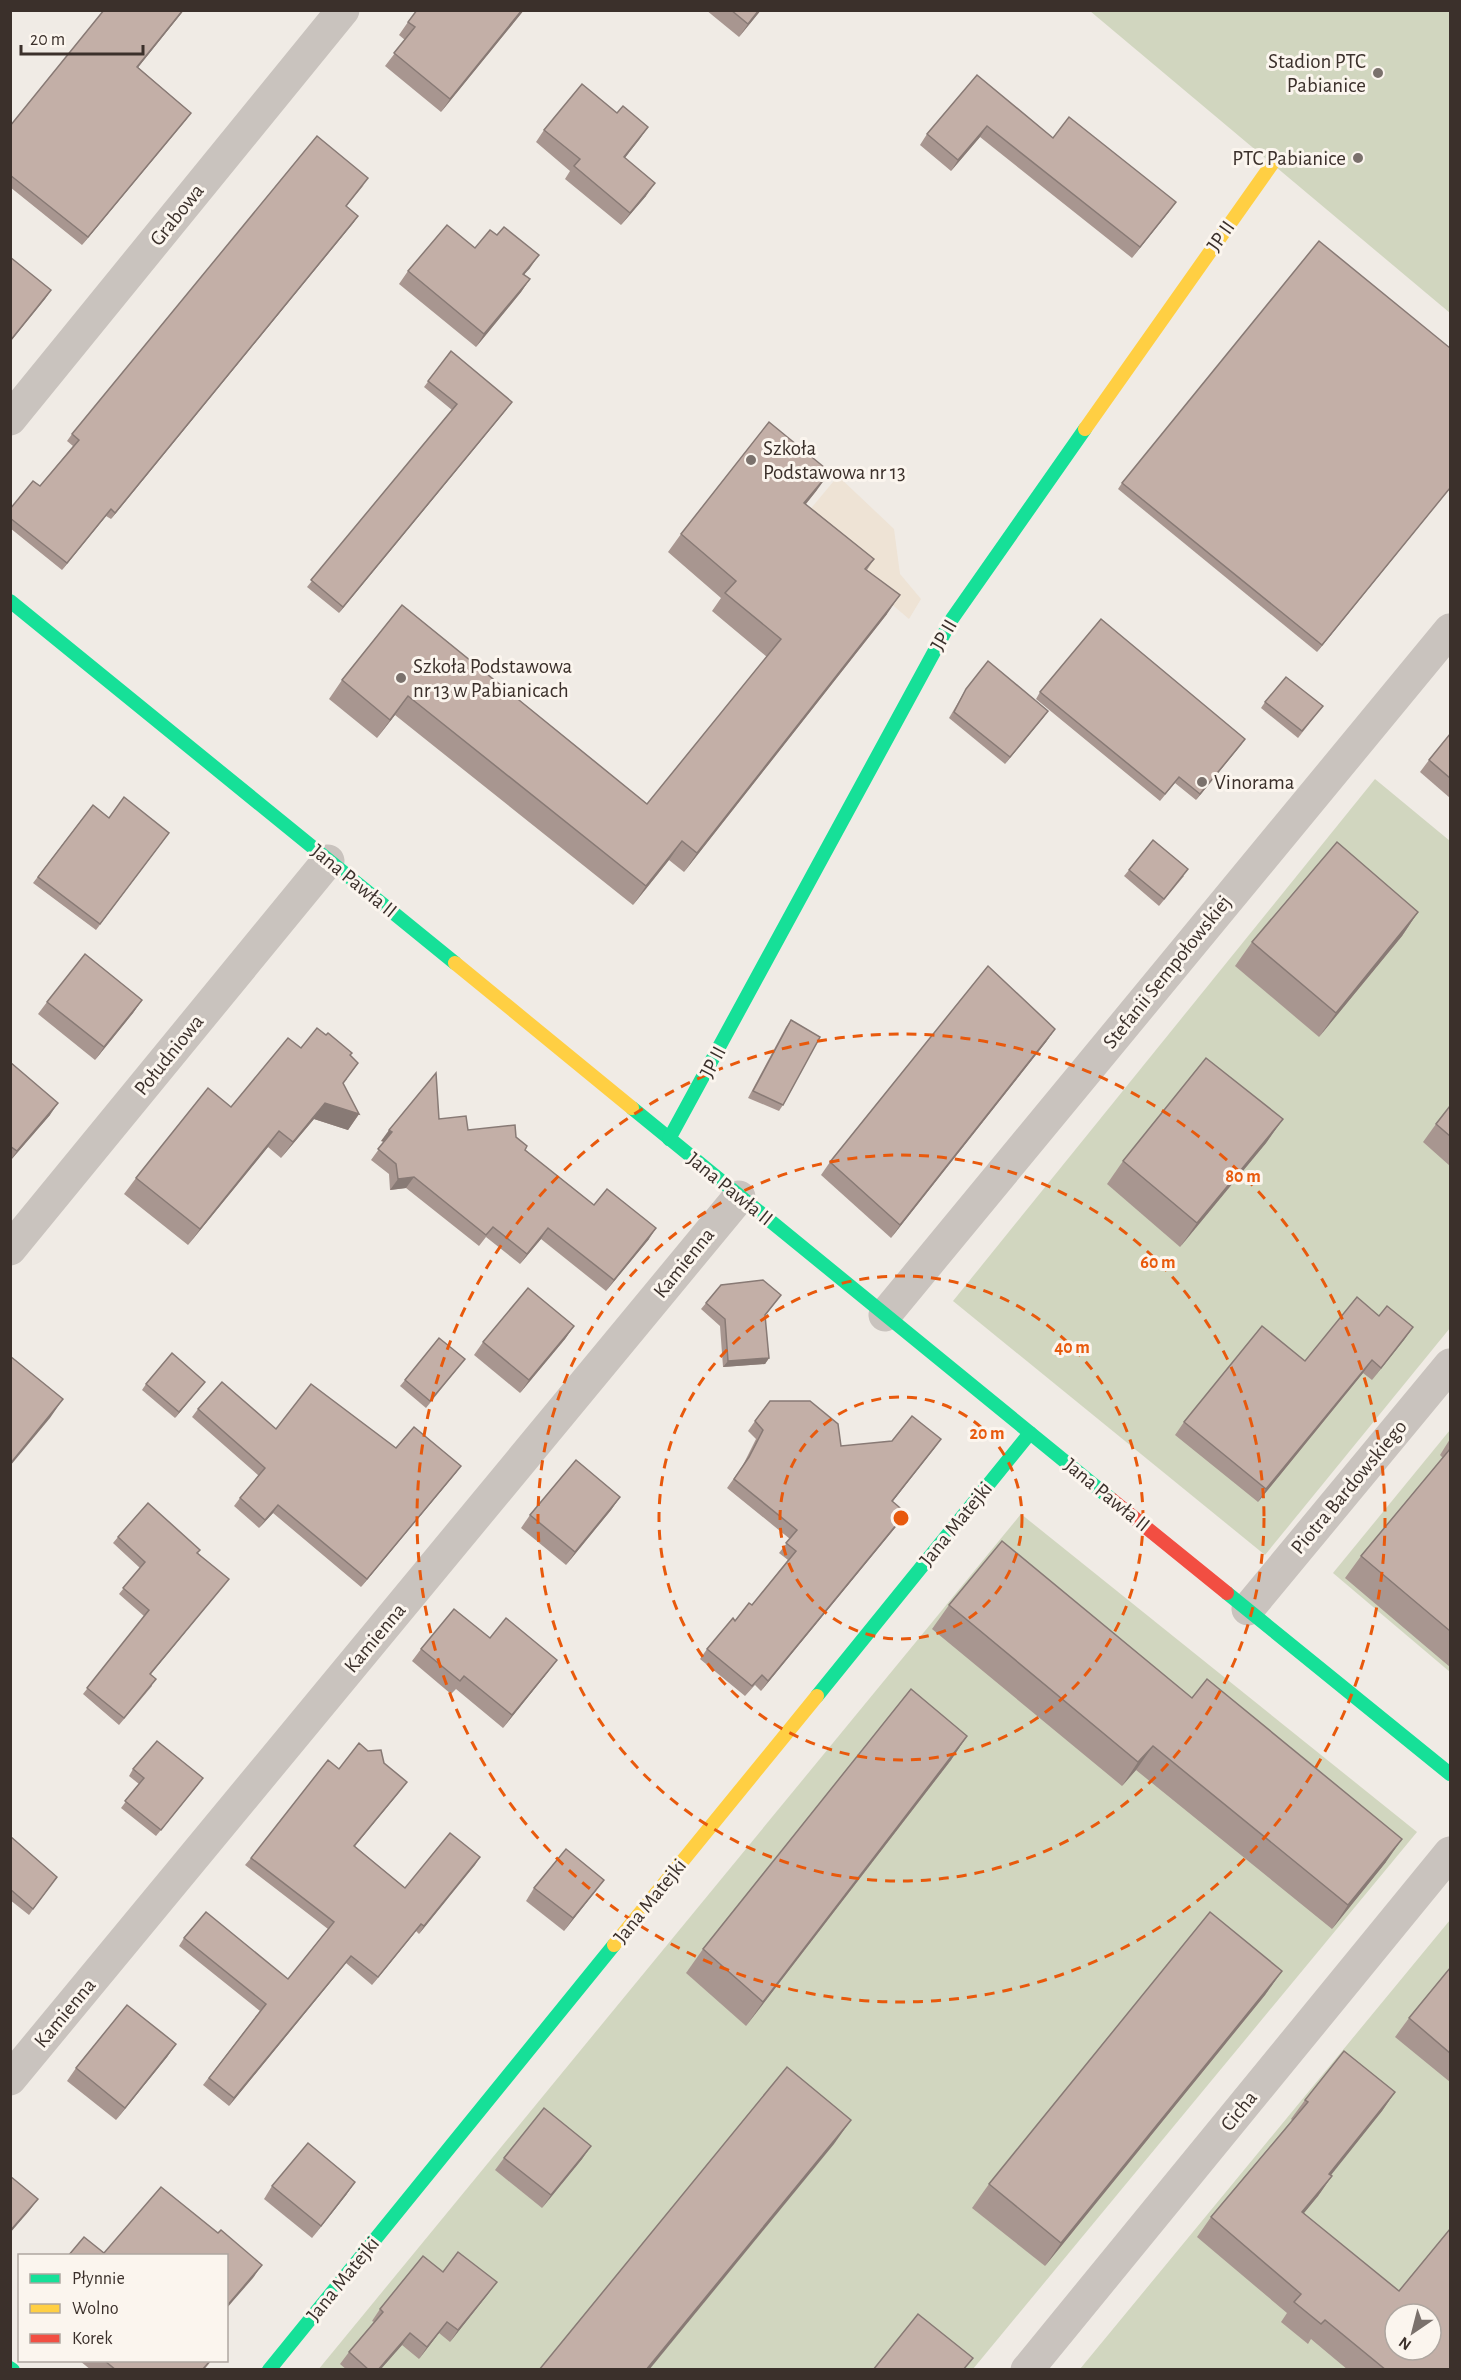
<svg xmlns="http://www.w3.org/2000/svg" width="1461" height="2380" viewBox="0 0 1461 2380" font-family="'Alegreya Sans',sans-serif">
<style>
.green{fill:#d1d6bf;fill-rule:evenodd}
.plaza{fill:#eee3d5}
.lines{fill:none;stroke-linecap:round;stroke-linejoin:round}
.street{stroke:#c9c3be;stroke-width:33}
.fast{stroke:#16e098;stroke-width:14}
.slow{stroke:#ffcf43;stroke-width:14}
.jam{stroke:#f24e42;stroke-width:14}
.wall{fill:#a89690}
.shaded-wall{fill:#887a75}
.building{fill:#c3afa7;stroke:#887a75;stroke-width:1.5;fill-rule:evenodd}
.ring{fill:none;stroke:#e8590c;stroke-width:3;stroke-dasharray:10 8}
.poi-dot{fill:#7a716c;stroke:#fbf5ee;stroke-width:2}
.labels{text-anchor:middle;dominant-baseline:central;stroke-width:6;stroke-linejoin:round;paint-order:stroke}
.poi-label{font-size:21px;fill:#3b302b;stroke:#fbf5ee;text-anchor:start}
.street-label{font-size:21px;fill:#3b302b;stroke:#fbf5ee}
.centre{fill:#e8590c;stroke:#fbf5ee;stroke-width:3}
.ring-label{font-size:18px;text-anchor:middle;font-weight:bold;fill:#e8590c;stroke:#fbf5ee;stroke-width:6;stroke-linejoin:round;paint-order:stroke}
</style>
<rect width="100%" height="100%" fill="#f0ebe5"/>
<g class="green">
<path d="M1090,11H1450V313Z"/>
<path d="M1375,779L1450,841V1328L1265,1555L953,1301Z"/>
<path d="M1450,1430V1672L1333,1573Z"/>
<path d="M1021,1514L1417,1832L973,2369L318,2370Z"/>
<path d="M1450,1920V2369H1080ZM1395,2314H1431V2350H1395Z"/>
</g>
<path class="plaza" d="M838,476L894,529L900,574L921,599L909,619L798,524Z"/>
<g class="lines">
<g class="street">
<path d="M10,419L343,10"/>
<path d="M10,1249L328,861"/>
<path d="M885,1315L1450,630"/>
<path d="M1248,1609L1450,1365"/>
<path d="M10,2079L739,1197"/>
<path d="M1027,2370L1450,1853"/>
</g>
<g class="fast">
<path d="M10,601L455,963"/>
<path d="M632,1108L1111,1499"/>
<path d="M669,1139L952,619L1085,429"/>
<path d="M1227,1593L1450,1774"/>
<path d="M817,1696L1030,1433"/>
<path d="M10,2368L13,2370"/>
<path d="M269,2370L614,1945"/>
</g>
<g class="slow">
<path d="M1085,429L1272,164"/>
<path d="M455,963L632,1108"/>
<path d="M614,1945L817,1696"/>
</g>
<path class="jam" d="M1111,1499L1227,1593"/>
</g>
<g class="wall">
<path d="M104,10H184L138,67L191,113L82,245L10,187V126Z"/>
<path d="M524,10L441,112L385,66L405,40L399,35L408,22Z"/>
<path d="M706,10H761L739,37Z"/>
<path d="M977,75L1053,138L1176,202L1132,258L980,137L951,171L920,145L927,134Z"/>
<path d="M617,113L648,127L625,158L646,196L621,225L565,179L570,171L536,142L544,130Z"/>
<path d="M364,185L346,206L354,222L111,519L106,516L62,570L10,528V509L40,486L73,446L67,441L72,434Z"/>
<path d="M530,268L524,274L530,279L521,292L476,347L399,284L408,271Z"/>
<path d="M1450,348V488L1317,652L1118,489L1122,483Z"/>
<path d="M451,351L507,409L339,613L307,587L452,410L424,387Z"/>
<path d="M817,490L806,504L874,559L867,570L887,614L684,872L669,860L633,905L395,715L377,738L329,699L342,680L402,605L647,804L767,657L712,611L721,598L668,552L681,534Z"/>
<path d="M966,689L1048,711L1005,764L949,718Z"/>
<path d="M1040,692L1245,739L1196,800L1175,783L1160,801L1036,699Z"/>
<path d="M1265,702L1323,706L1298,738L1261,708Z"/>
<path d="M1450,734V798L1420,772L1429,760Z"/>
<path d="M93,805L109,818L169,833L96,930L33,883Z"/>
<path d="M1129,870L1184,876L1159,906L1124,876Z"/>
<path d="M1418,912L1402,936L1319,1037L1235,966L1252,942Z"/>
<path d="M142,1000L133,1013L95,1060L38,1014L47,1002Z"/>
<path d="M791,1020L783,1105L779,1111L748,1098L786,1027Z"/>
<path d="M1055,1029L1046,1042L891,1238L821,1175L830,1162Z"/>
<path d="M301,1048L350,1056L347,1079L343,1084L359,1114L348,1130L314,1119L281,1158L268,1147L188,1245L124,1194L136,1178L231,1107Z"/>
<path d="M10,1062L50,1115L10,1161Z"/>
<path d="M1450,1106V1166L1423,1142L1436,1124Z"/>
<path d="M439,1119L468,1130L516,1137L525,1150L594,1205L649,1239L606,1291L541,1239L520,1264L486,1237L479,1246L406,1188L390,1190L389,1174L371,1160L384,1142L381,1141Z"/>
<path d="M1283,1119L1266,1143L1180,1247L1107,1184L1123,1161Z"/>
<path d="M781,1295L765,1316L769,1358L765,1364L723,1367L720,1326L701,1309L706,1303Z"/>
<path d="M1379,1316L1413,1327L1372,1380L1363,1373L1258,1502L1175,1435L1184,1422L1305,1361Z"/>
<path d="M574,1326L565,1339L520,1393L474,1355L483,1342Z"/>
<path d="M465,1359L426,1408L400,1386L405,1380Z"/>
<path d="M205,1382L175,1418L142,1390L146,1384Z"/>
<path d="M198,1409L276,1429L396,1448L461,1466L455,1474L361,1587L273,1513L259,1528L234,1506L240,1498L259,1476L192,1417Z"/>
<path d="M755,1421L841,1446L941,1439L892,1502L906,1513L899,1523L761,1691L755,1685L745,1696L700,1659L707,1649L735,1621L752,1605L788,1560L779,1553L790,1539L727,1488L742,1467L756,1439L748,1431Z"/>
<path d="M1450,1439V1667L1345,1578L1361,1556L1443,1458L1440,1455Z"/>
<path d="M620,1497L611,1510L566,1565L521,1528L530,1515Z"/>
<path d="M118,1537L198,1553L224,1585L150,1675L152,1686L119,1725L83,1694L144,1616L119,1594L140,1568L113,1543Z"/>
<path d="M949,1605L1386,1862L1332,1929L1136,1770L1122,1786L932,1629Z"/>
<path d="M490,1638L548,1672L503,1728L456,1689L451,1694L412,1661L421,1649Z"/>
<path d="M967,1736L951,1760L746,2026L686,1973L703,1949Z"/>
<path d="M384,1763L401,1790L355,1846L405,1888L480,1857L419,1934L416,1931L372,1985L346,1963L229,2106L203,2085L260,2011L179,1946L184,1938L288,1979L328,1929L245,1865L251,1858L339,1769Z"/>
<path d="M133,1769L198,1785L156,1836L121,1808L139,1784L129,1776Z"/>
<path d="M10,1836L57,1877L29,1915L10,1900Z"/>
<path d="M604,1880L564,1931L526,1901L534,1888Z"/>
<path d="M1450,1968V2082L1395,2037L1409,2018Z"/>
<path d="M1282,1971L1265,1995L1045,2266L972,2208L989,2184Z"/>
<path d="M176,2044L167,2057L116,2120L67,2081L76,2068Z"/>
<path d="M1395,2092L1382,2111L1330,2175L1332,2176L1318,2196L1304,2213L1450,2370H1348L1311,2339L1308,2344L1281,2322L1287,2313L1197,2237L1211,2217L1292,2120L1291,2119L1305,2100Z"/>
<path d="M591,2146L582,2159L542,2208L495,2170L504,2158Z"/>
<path d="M355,2182L346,2195L312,2238L264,2199L272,2186Z"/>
<path d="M443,2272L488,2294L450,2342L439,2333L419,2359L402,2345L380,2370H347L340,2364L349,2352L374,2322L372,2321L380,2309Z"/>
<path d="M80,2361H211L204,2370H91Z"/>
</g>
<g class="shaded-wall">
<path d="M183,10H184L132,75L137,67Z"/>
<path d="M522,10H524L441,112L450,99Z"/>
<path d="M759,10H761L739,37L748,24Z"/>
<path d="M191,113L186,120L82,245L88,237Z"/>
<path d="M987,126L980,137L951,171L958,160Z"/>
<path d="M648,127L639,140L615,170L624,157Z"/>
<path d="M655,183L646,196L621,225L630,213Z"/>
<path d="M1176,202L1168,213L1132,258L1140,247Z"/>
<path d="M358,216L354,222L111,519L115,513Z"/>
<path d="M539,255L530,268L514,286L523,274Z"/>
<path d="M530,279L521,292L476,347L484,334Z"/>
<path d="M51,290L45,299L10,342V341Z"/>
<path d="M512,402L507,409L339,613L343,607Z"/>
<path d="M830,472L817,490L791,522L804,503Z"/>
<path d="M1450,488L1317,652L1322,645Z"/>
<path d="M111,509L106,516L62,570L67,563Z"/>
<path d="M900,595L887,614L684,872L697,853Z"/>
<path d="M408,696L395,715L377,738L390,720Z"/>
<path d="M1048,711L1043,718L1005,764L1010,757Z"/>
<path d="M1245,739L1241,745L1196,800L1200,794Z"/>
<path d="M682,841L669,860L633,905L646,886Z"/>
<path d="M1418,912L1402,936L1319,1037L1336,1013Z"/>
<path d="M142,1000L133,1013L95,1060L104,1047Z"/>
<path d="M1055,1029L1046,1042L891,1238L900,1225Z"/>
<path d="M58,1103L50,1115L10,1161L17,1151Z"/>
<path d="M325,1103L359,1114L348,1130L314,1119L281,1158L293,1142Z"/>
<path d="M1283,1119L1266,1143L1180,1247L1197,1223Z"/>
<path d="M389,1130L392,1132L385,1142L381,1141Z"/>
<path d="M279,1131L268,1147L188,1245L200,1229Z"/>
<path d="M414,1177L406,1188L390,1190L398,1179Z"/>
<path d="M548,1228L541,1239L520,1264L527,1254Z"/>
<path d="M656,1228L649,1239L606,1291L614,1280Z"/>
<path d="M574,1326L565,1339L520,1393L529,1380Z"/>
<path d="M1413,1327L1404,1340L1372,1380L1381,1368Z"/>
<path d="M769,1358L765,1364L723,1367L728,1361Z"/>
<path d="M1372,1360L1363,1373L1258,1502L1266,1489Z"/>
<path d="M205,1382L175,1418L179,1412Z"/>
<path d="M63,1399L50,1418L10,1466V1464Z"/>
<path d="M941,1439L934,1449L885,1511L892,1501Z"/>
<path d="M461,1466L455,1474L361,1587L367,1579Z"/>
<path d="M620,1497L611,1510L566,1565L575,1552Z"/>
<path d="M278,1505L273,1513L259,1528L265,1520Z"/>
<path d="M906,1513L899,1523L761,1691L768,1681Z"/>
<path d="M229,1579L224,1585L145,1681L150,1674Z"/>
<path d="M557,1660L548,1672L503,1728L512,1715Z"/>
<path d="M967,1736L951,1760L746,2026L763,2002Z"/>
<path d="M1153,1746L1136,1770L1122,1786L1138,1762Z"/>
<path d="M407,1782L401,1790L349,1853L354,1846Z"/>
<path d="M1402,1839L1386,1862L1332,1929L1348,1905Z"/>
<path d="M480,1857L475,1865L419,1934L424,1926Z"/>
<path d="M604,1880L595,1892L564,1931L573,1918Z"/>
<path d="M421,1924L416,1931L372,1985L378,1977Z"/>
<path d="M351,1956L346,1963L229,2106L234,2098Z"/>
<path d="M1282,1971L1265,1995L1045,2266L1061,2243Z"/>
<path d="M176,2044L167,2057L116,2120L125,2108Z"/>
<path d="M1395,2092L1382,2111L1316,2194L1329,2174Z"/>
<path d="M851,2120L834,2144L649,2370H646Z"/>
<path d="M591,2146L582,2159L542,2208L551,2195Z"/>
<path d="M1332,2176L1318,2196L1289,2231L1302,2212Z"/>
<path d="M355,2182L346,2195L312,2238L321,2226Z"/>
<path d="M38,2199L29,2211L10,2233V2231Z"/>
<path d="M262,2265L253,2278L226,2309V2307Z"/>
<path d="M497,2282L488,2294L450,2342L458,2330Z"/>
<path d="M447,2322L439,2333L419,2359L427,2347Z"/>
<path d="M410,2333L402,2345L380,2370H378Z"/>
</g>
<g class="building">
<path d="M104,10H183L137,67L191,113L88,237L10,175V126Z"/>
<path d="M417,10H522L450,99L394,53L415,27L408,22Z"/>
<path d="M731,10H759L748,24Z"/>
<path d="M977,75L1053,138L1069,117L1176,202L1140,247L987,126L958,160L927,134Z"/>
<path d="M582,84L617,113L623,106L648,127L624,157L655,183L630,213L574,166L580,159L544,130Z"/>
<path d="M317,136L368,178L346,206L358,216L115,513L111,509L67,563L10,518V509L33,481L40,486L79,440L72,434Z"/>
<path d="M447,225L475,248L490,230L497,235L504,227L539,255L523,274L530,279L484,334L408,271Z"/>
<path d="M1319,241L1450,348V488L1322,645L1122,483Z"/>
<path d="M10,257L51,290L10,341Z"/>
<path d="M451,351L512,402L343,607L311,580L457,404L428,381Z"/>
<path d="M769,422L830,472L804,503L874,559L865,569L900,595L697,853L682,841L646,886L408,696L390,720L342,680L402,605L647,804L781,639L725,593L736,581L681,534Z"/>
<path d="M1101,619L1245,739L1200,794L1179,777L1165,794L1040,692Z"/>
<path d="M988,661L1048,711L1010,757L954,712L966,689Z"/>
<path d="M1286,677L1323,706L1302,731L1265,702Z"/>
<path d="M1450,734V778L1429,760Z"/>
<path d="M124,797L169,833L100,924L38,877L93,805L109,818Z"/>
<path d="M1153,840L1188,869L1164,899L1129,870Z"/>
<path d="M1337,842L1418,912L1336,1013L1252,942Z"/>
<path d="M85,954L142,1000L104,1047L47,1002Z"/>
<path d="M988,966L1055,1029L900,1225L830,1162Z"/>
<path d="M791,1020L820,1037L783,1105L753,1091Z"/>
<path d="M317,1028L326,1035L328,1033L352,1053L350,1055L358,1063L343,1083L359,1114L325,1103L293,1142L279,1131L200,1229L136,1178L208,1088L231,1107L288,1038L301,1048Z"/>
<path d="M1206,1058L1283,1119L1197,1223L1123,1161Z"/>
<path d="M10,1062L58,1103L17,1151L10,1146Z"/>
<path d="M436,1073L439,1119L466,1116L468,1130L515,1125L516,1137L527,1146L525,1150L594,1205L607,1189L656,1228L614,1280L548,1228L527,1254L493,1227L486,1235L414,1177L398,1179L396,1164L378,1149L392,1132L389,1130Z"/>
<path d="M1450,1106V1136L1436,1124Z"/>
<path d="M763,1280L781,1295L765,1315L769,1358L728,1361L725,1319L706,1303L721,1285Z"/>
<path d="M528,1288L574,1326L529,1380L483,1342Z"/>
<path d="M1357,1297L1379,1316L1387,1306L1413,1327L1381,1368L1372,1360L1266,1489L1184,1422L1262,1326L1305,1361Z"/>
<path d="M439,1338L465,1359L430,1401L405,1380Z"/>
<path d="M172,1353L205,1382L179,1412L146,1384Z"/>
<path d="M10,1356L63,1399L10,1464Z"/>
<path d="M222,1382L276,1429L311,1384L396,1448L414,1427L461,1466L367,1579L278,1505L265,1520L240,1498L265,1468L198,1409Z"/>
<path d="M770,1401H810L838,1424L841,1446L892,1441L912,1416L941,1439L892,1501L906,1513L768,1681L762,1675L752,1686L707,1649L733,1618L735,1621L749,1603L752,1605L796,1551L786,1543L797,1530L734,1479L749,1457L763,1430L755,1421Z"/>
<path d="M1450,1449V1631L1361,1556Z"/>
<path d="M576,1460L620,1497L575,1552L530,1515Z"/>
<path d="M148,1503L200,1550L197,1553L229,1579L150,1674L156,1679L124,1718L87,1688L149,1610L123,1588L145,1562L118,1537Z"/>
<path d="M1002,1541L1192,1698L1207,1679L1402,1839L1348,1905L1153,1746L1138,1762L949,1605Z"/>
<path d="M454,1609L490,1638L506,1618L557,1660L512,1715L464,1676L460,1681L421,1649Z"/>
<path d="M911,1689L967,1736L763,2002L703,1949Z"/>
<path d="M157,1741L203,1778L161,1830L125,1801L144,1778L133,1769Z"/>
<path d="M359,1743L368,1751L381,1750L384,1763L407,1782L354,1846L405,1888L450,1833L480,1857L424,1926L421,1924L378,1977L351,1956L234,2098L209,2078L266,2004L184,1938L206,1912L288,1979L334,1922L251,1858L328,1760L339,1769Z"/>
<path d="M10,1836L57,1877L33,1909L10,1889Z"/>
<path d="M566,1849L604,1880L573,1918L534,1888Z"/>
<path d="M1210,1912L1282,1971L1061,2243L989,2184Z"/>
<path d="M1450,1968V2053L1409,2018Z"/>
<path d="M127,2005L176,2044L125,2108L76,2068Z"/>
<path d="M1344,2051L1395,2092L1329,2174L1332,2176L1302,2212L1399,2291L1450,2229V2370H1386L1325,2320L1321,2324L1294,2302L1301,2294L1211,2217L1308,2102L1305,2100ZM1395,2314H1431V2350H1395Z"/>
<path d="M787,2067L851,2120L646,2370H539Z"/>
<path d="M544,2108L591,2146L551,2195L504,2158Z"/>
<path d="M308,2143L355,2182L321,2226L272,2186Z"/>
<path d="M10,2176L38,2199L10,2231Z"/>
<path d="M161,2187L218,2233L221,2230L262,2265L226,2307V2256H68L84,2237L104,2253Z"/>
<path d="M458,2252L497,2282L458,2330L447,2322L427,2347L410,2333L378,2370H369L349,2352L383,2312L380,2309L423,2256L443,2272Z"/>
<path d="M918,2314L973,2358L963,2370H873Z"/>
<path d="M105,2361H210L202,2370H116Z"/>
</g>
<g class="ring">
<circle cx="901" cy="1518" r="121"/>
<circle cx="901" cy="1518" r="242"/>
<circle cx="901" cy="1518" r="363"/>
<circle cx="901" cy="1518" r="484"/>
</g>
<g class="poi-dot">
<circle cx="1378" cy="73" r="6"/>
<circle cx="1358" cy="158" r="6"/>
<circle cx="751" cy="460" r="6"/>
<circle cx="401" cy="678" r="6"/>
<circle cx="1202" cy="782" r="6"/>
</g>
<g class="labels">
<g class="poi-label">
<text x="1366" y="61" text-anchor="end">Stadion PTC<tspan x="1366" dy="24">Pabianice</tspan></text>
<text x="1346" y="158" text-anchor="end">PTC Pabianice</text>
<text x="763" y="448">Szkoła<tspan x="763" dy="24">Podstawowa nr 13</tspan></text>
<text x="413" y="666">Szkoła Podstawowa<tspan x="413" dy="24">nr 13 w Pabianicach</tspan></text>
<text x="1214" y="782">Vinorama</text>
</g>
<g class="street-label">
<text transform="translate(177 215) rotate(-51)">Grabowa</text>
<text transform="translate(1221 236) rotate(-55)">JP II</text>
<text transform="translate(944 635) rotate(-60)">JP II</text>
<text transform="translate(354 881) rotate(39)">Jana Pawła II</text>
<text transform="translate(1167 972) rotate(-51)">Stefanii Sempołowskiej</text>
<text transform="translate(169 1055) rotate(-51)">Południowa</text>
<text transform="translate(713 1062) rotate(-62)">JP II</text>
<text transform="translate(730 1189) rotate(39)">Jana Pawła II</text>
<text transform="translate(684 1263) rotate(-51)">Kamienna</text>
<text transform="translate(1349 1487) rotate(-50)">Piotra Bardowskiego</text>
<text transform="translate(1107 1495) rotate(39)">Jana Pawła II</text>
<text transform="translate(956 1524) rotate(-51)">Jana Matejki</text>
<text transform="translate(375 1638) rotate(-50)">Kamienna</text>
<text transform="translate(650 1901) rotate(-51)">Jana Matejki</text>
<text transform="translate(65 2013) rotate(-50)">Kamienna</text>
<text transform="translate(1239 2111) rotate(-51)">Cicha</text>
<text transform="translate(343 2279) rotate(-51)">Jana Matejki</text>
</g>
</g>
<circle cx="901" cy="1518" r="9" class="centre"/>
<g class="ring-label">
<text x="1243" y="1182">80 m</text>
<text x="1158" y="1268">60 m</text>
<text x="1072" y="1353">40 m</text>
<text x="987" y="1439">20 m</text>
</g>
<rect width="1461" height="2380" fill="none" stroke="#3b302b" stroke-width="24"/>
<rect x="18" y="2254" width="210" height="108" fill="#fbf5ee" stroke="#aea6a0" stroke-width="1.5"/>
<rect x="30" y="2274" width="30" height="9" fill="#16e098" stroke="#aea6a0" stroke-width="1.5"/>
<text x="72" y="2284" font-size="18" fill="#3b302b">Płynnie</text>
<rect x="30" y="2304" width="30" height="9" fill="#ffcf43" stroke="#aea6a0" stroke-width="1.5"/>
<text x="72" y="2314" font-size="18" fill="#3b302b">Wolno</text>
<rect x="30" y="2334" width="30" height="9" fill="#f24e42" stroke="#aea6a0" stroke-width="1.5"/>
<text x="72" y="2344" font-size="18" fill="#3b302b">Korek</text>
<g transform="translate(1413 2332) rotate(215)"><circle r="28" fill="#fbf5ee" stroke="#aea6a0" stroke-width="1.5"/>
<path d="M0-4.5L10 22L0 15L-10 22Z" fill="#7a716c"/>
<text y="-9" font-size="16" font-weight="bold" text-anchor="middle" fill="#3b302b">N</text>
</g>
<path d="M21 45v9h122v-9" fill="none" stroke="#3b302b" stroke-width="3"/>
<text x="30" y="45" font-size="18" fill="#3b302b" stroke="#fbf5ee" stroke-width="4.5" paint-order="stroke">20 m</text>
</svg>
